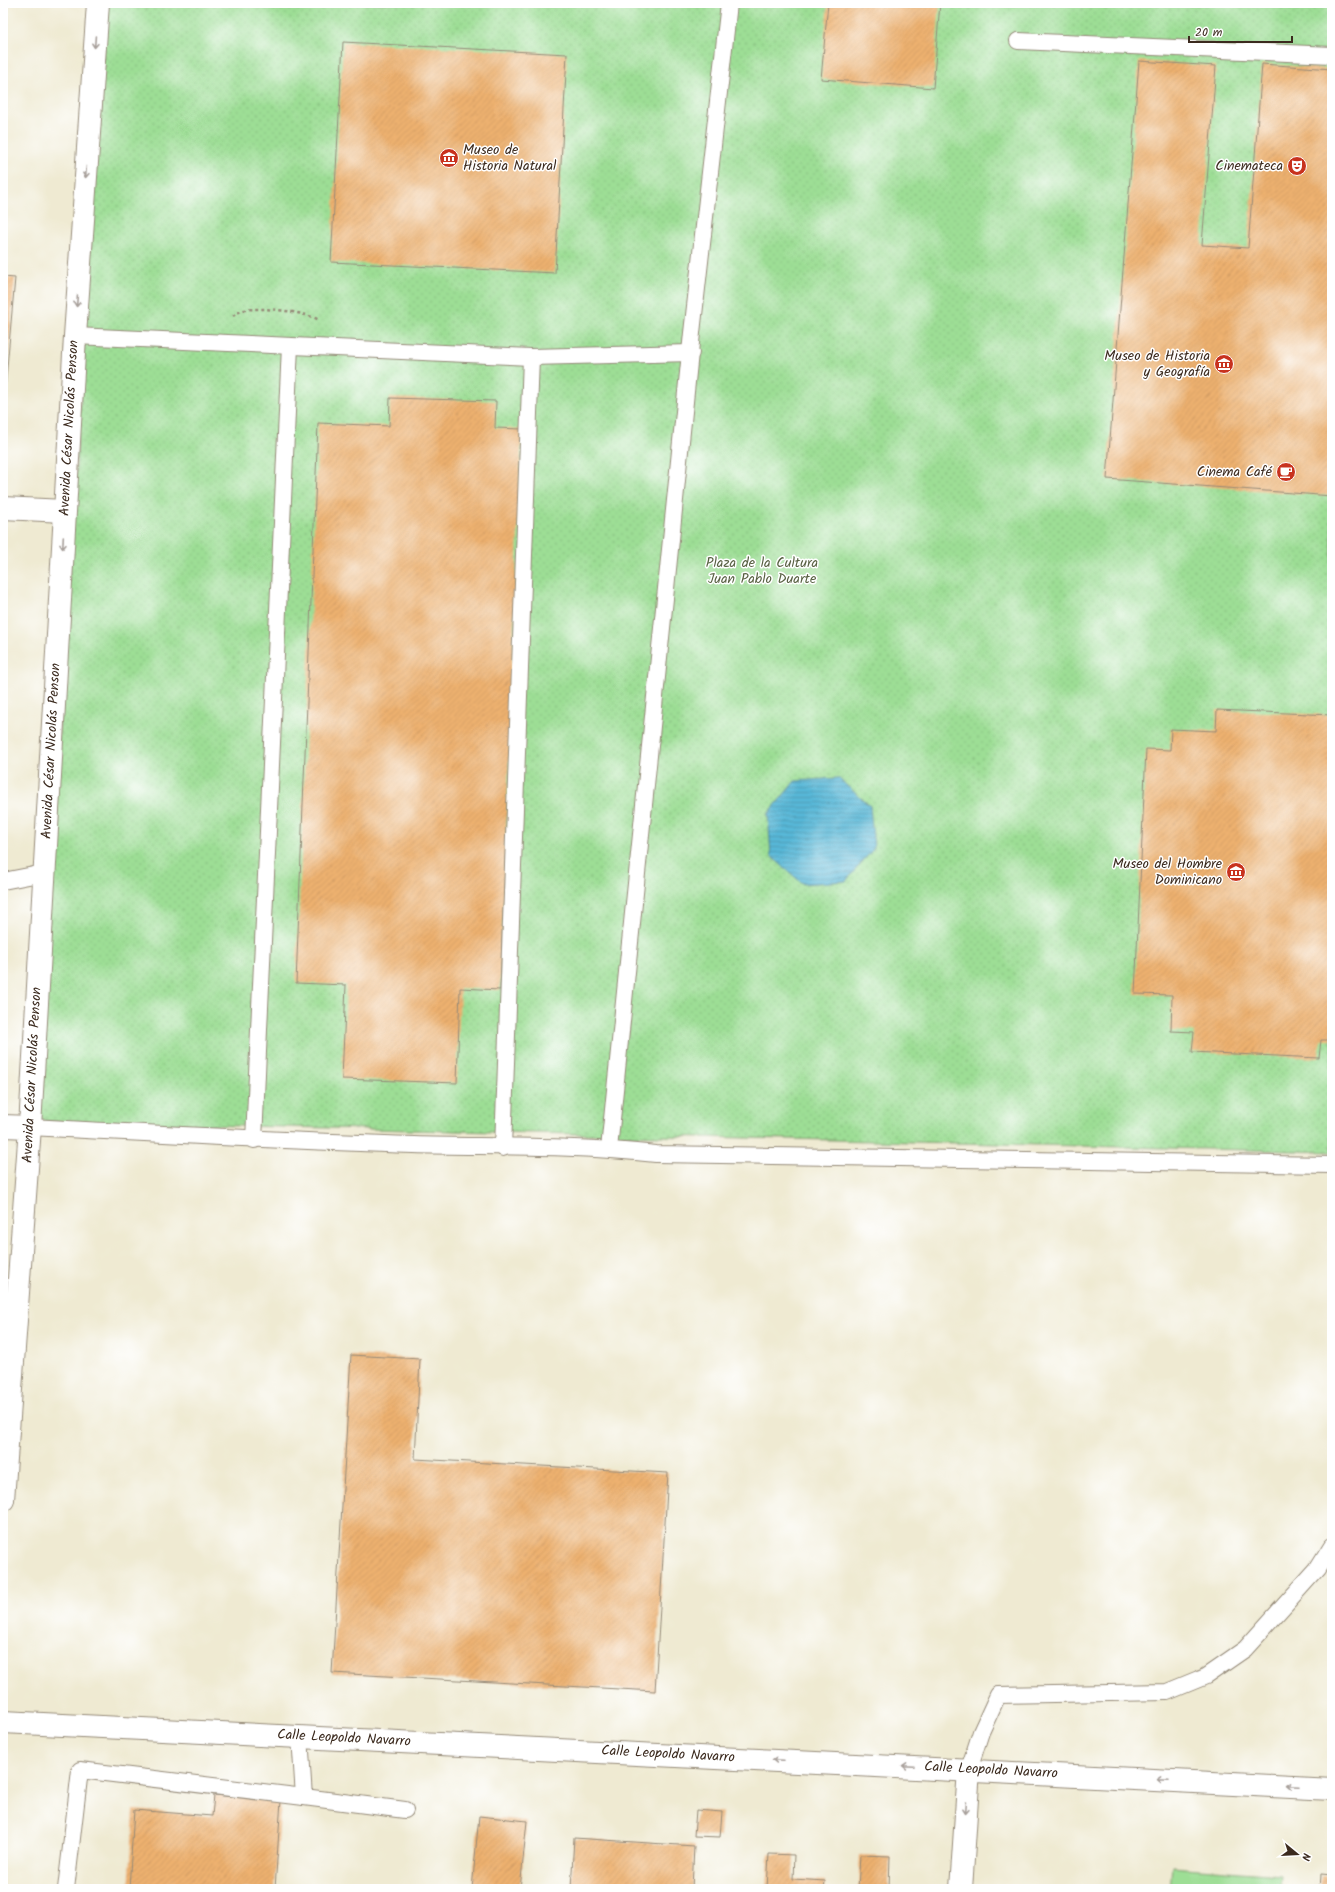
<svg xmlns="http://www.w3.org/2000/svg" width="1335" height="1892" viewBox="0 0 1335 1892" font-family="Kalam,sans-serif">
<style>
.grass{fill:#9dde95;stroke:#6c845a}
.park{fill:url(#park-dots);stroke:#6c845a}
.water{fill:url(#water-rules);stroke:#4a717b}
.building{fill:url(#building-hatch)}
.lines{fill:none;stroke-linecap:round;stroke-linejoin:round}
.service-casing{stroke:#958a78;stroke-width:18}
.minor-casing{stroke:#958a78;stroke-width:24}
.tertiary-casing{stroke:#958a78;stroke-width:24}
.secondary-casing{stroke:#958a78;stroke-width:24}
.path{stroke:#958a78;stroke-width:2.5;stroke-dasharray:3 3;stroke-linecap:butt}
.service{stroke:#fff;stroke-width:16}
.minor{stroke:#fff;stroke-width:22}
.tertiary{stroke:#fff;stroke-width:22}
.secondary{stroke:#fff;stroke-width:22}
.oneway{stroke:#a79f9a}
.labels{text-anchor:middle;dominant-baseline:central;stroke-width:3;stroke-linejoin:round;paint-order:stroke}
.poi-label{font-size:14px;fill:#3b2a1e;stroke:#fff;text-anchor:end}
.street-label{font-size:14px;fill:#3b2a1e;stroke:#fff}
.park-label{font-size:14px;fill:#586042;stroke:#fff}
</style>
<defs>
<pattern id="park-dots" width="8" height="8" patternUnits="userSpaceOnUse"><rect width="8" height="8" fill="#9dde95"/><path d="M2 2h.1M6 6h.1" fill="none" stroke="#88bf80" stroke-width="1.8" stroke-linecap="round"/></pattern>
<pattern id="water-rules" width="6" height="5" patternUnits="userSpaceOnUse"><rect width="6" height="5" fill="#59b8d8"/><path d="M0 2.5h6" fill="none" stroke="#4b96af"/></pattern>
<pattern id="building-hatch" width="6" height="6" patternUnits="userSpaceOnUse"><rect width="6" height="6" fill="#edb170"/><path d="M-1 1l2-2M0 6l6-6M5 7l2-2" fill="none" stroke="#cc9861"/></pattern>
</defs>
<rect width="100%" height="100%" fill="#fff"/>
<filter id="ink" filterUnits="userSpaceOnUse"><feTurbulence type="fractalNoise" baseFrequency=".025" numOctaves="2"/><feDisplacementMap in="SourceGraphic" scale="8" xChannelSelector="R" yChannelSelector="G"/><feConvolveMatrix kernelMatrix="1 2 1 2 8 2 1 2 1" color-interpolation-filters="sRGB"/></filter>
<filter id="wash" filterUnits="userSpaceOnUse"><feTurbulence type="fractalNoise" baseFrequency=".012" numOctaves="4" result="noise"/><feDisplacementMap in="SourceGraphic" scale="16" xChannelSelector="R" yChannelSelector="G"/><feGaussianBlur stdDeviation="0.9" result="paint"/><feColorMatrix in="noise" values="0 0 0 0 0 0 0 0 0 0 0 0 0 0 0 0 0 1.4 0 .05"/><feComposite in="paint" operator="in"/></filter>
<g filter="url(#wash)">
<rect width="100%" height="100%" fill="#efead2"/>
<path class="grass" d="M1172,1867L1281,1875L1279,1889H1170Z"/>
<path class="park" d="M106,3H1332V1152L34,1121Z"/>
<path class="water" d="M838,778L870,806L874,848L846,881L803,884L771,856L768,814L795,781Z"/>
<g id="blocks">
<g class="building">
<path d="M828,3H940L933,88L821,79Z"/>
<path d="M343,42L567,54L555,273L331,262Z"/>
<path d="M1139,61L1216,66L1202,245L1248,248L1262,64L1332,69V496L1107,479Z"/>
<path d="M3,182L6,183L4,219H3Z"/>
<path d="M3,277L15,278L4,401H3Z"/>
<path d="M390,398L496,401L495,428L522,429L500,990L460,988L457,1083L342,1079L346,985L296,983L318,423L389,426Z"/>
<path d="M1217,710L1332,715V1040H1321L1319,1058L1192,1052L1194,1032L1171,1031L1172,995L1135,994L1146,749L1170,750L1171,729L1216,731Z"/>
<path d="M351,1355L420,1359L415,1459L668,1473L655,1691L332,1673Z"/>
<path d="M214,1795L281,1800L275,1889H129L134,1810L212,1816Z"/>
<path d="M696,1810L722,1812L720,1837L694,1836Z"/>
<path d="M479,1816L527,1821L520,1889H472Z"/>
<path d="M574,1838L694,1846L692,1889H571Z"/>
<path d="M769,1854L794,1855L793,1879L825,1881L824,1889H767Z"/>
<path d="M860,1855L890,1856L889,1889H858Z"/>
<path d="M1321,1875L1332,1876V1889H1320Z"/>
</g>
</g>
</g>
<g filter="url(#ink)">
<use href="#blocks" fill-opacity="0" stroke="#958a78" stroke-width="1"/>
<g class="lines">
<defs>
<g id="service">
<path d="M1018,41L1332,55"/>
<path d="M75,336L531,357L691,353"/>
<path d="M3,881L44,873"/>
<path d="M30,1127C158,1134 286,1141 414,1145C495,1147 576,1145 656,1154L1332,1165"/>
<path d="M254,1140L290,346"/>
<path d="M503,1148L531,357"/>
<path d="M609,1149L692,333L729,3"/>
<path d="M300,1736L304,1797L405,1810"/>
<path d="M969,1769L981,1732L998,1695L1167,1692L1206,1676L1245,1649L1317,1569L1332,1545"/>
<path d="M66,1889L80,1770L304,1797"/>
</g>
<g id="minor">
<path d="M3,508L64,511"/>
<path d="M3,1126L30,1127"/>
<path d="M961,1889L969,1769"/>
</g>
<path id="tertiary" d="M3,1722L1332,1789"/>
<path id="secondary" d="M3,1500L30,1127L75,336L98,3"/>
</defs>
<use href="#service" class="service-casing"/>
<use href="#minor" class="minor-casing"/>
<use href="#tertiary" class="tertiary-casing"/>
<use href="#secondary" class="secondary-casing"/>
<path class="path" d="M233,316C236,314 240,311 244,310C262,307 303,311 319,320"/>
<use href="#service" class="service"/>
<use href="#minor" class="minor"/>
<use href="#tertiary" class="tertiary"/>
<use href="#secondary" class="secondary"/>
</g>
<defs><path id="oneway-shaft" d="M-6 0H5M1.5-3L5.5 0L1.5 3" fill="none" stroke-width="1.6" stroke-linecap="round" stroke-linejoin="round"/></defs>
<g class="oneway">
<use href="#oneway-shaft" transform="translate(95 42) rotate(94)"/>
<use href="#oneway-shaft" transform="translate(86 172) rotate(94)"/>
<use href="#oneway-shaft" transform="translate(77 301) rotate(94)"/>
<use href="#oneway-shaft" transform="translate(63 543) rotate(93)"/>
<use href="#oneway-shaft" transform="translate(778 1760) rotate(-177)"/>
<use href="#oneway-shaft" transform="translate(908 1766) rotate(-177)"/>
<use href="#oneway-shaft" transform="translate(1163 1780) rotate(-177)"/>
<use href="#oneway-shaft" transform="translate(1293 1787) rotate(-177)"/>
<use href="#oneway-shaft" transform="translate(966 1808) rotate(94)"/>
</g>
</g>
<defs>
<symbol id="museum-disc" viewBox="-11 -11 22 22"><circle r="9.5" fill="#c8321e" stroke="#fff"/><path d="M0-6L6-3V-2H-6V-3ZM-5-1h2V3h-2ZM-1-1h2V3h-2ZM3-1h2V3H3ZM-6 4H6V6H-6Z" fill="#fff"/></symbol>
<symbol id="theatre-disc" viewBox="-11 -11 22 22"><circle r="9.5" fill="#c8321e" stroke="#fff"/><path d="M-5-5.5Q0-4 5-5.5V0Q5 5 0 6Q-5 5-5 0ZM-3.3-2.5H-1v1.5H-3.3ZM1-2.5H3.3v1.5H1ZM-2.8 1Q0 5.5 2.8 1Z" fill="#fff"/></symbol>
<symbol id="cafe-disc" viewBox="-11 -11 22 22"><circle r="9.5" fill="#c8321e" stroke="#fff"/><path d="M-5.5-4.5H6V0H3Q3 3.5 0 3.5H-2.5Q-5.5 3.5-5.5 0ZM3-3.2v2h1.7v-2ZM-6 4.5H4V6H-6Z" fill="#fff"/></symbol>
</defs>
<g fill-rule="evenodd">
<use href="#museum-disc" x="438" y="147" width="22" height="22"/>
<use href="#theatre-disc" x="1286" y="155" width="22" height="22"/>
<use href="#museum-disc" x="1213" y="353" width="22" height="22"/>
<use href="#cafe-disc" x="1275" y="461" width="22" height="22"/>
<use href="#museum-disc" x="1225" y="861" width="22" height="22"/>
</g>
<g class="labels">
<g class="poi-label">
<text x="463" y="150" text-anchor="start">Museo de<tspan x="463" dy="16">Historia Natural</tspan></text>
<text x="1283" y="166">Cinemateca</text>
<text x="1210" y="356">Museo de Historia<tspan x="1210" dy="16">y Geografía</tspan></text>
<text x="1272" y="472">Cinema Café</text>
<text x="1222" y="864">Museo del Hombre<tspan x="1222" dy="16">Dominicano</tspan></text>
</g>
<g class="street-label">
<text transform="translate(69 428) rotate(-87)">Avenida César Nicolás Penson</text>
<text transform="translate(51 751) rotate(-87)">Avenida César Nicolás Penson</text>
<text transform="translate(32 1075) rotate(-87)">Avenida César Nicolás Penson</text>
<text transform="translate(344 1738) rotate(3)">Calle Leopoldo Navarro</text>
<text transform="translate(668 1754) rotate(3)">Calle Leopoldo Navarro</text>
<text transform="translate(991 1770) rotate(3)">Calle Leopoldo Navarro</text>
</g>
<g class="park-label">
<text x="762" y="563">Plaza de la Cultura<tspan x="762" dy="16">Juan Pablo Duarte</tspan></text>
</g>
</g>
<rect width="1335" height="1892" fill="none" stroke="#fff" stroke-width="16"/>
<g transform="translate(1297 1854) rotate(108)" stroke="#ffffff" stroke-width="3" paint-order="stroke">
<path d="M0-3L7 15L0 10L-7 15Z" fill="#3b2a1e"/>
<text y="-6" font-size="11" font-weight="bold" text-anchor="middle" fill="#3b2a1e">N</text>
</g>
<path d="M1189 36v6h103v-6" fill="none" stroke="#3b2a1e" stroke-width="2"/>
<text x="1195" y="36" font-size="12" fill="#3b2a1e" stroke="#ffffff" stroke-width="3" paint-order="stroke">20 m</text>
</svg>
